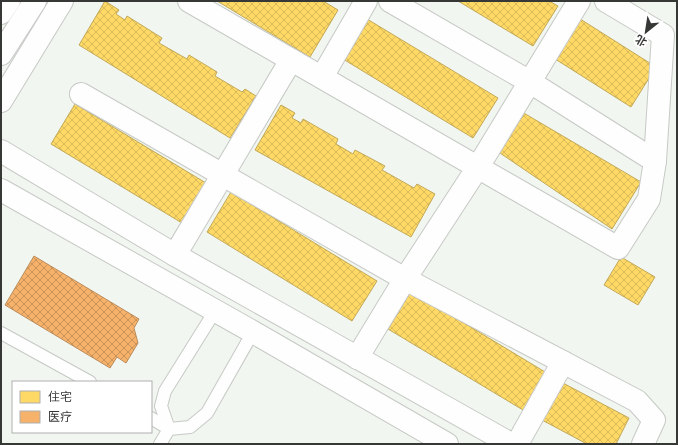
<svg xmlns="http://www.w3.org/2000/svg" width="678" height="445" viewBox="0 0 678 445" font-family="Bitter,'Noto Sans SC',serif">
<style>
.homes{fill:url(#homes-cross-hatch);stroke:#c2a957}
.health{fill:url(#health-cross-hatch);stroke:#bc8d5a}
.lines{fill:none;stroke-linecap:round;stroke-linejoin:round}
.service-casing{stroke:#c6c9c5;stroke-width:14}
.minor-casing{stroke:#c6c9c5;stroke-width:24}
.secondary-casing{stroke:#c6c9c5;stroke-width:24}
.service{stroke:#fdfefd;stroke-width:12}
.minor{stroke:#fdfefd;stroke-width:22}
.secondary{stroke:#fdfefd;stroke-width:22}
</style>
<defs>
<pattern id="homes-cross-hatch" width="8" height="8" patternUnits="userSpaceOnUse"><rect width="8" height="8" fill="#ffd966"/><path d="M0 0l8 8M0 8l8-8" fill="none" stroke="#dbbb59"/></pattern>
<pattern id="health-cross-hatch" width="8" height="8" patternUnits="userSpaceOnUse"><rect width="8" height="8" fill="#f6b26b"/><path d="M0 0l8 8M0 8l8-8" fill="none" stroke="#c89259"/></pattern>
</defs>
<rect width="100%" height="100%" fill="#f2f6f0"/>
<g class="homes">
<path d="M105,1L119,10L116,14L125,20L127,16L162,38L159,43L187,59L189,55L217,72L215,76L242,92L245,89L256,96L230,138L79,45Z"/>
<path d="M217,1H323L338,10L310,57Z"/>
<path d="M458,1H549L558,6L533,46Z"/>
<path d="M577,17L656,67L631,107L552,57Z"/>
<path d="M367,19L498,98L473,138L343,59Z"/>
<path d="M75,104L206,183L182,223L51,144Z"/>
<path d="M281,105L295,113L292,118L301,123L303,119L338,139L336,144L353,154L355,150L385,166L382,170L414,188L417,184L435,194L411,237L255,150Z"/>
<path d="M522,112L641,182L612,229L497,151Z"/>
<path d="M231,192L377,281L352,321L207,232Z"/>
<path d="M621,257L655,277L638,305L604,285Z"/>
<path d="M411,291L550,375L528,413L388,329Z"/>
<path d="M561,382L629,418L616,444H587L542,420Z"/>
</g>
<path class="health" d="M34,256L139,319L134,328L138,343L126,363L117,357L110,368L5,305Z"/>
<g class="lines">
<defs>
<g id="service">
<path d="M215,311L165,391L161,406L169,429L190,427L207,413L253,332"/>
<path d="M1,333L90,382"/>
<path d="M151,418L169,429L160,444"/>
</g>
<g id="minor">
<path d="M189,1L618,248L649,199L655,161L663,35L606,1"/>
<path d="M390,1L530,82L655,161"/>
<path d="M322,77L366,1"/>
<path d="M81,94L405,279L637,401L654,420L643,444"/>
<path d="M1,101L62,1"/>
<path d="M1,151L175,255L511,444"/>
<path d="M1,190L253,332L447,444"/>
<path d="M175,255L291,60"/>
<path d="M357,358L405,279L478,167L579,1"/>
<path d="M517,444L563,362"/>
</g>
<g id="secondary">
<path d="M1,13L9,1"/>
<path d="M1,54L35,1"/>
</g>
</defs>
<use href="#service" class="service-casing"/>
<use href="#minor" class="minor-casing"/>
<use href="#secondary" class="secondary-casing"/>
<use href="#service" class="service"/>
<use href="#minor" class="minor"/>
<use href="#secondary" class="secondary"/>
</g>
<rect width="678" height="445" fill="none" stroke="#353834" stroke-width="4"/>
<rect x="12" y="381" width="140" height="52" fill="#ffffff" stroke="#aeafae"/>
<rect x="20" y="391" width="20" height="12" fill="#ffd966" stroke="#aeafae"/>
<text x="48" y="401" font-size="12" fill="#353834">住宅</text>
<rect x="20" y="411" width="20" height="12" fill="#f6b26b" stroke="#aeafae"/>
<text x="48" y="421" font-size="12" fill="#353834">医疗</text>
<g transform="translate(646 32) rotate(210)" stroke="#ffffff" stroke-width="3" paint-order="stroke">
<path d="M0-3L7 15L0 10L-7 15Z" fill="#353834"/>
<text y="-6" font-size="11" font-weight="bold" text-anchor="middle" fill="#353834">北</text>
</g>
</svg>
